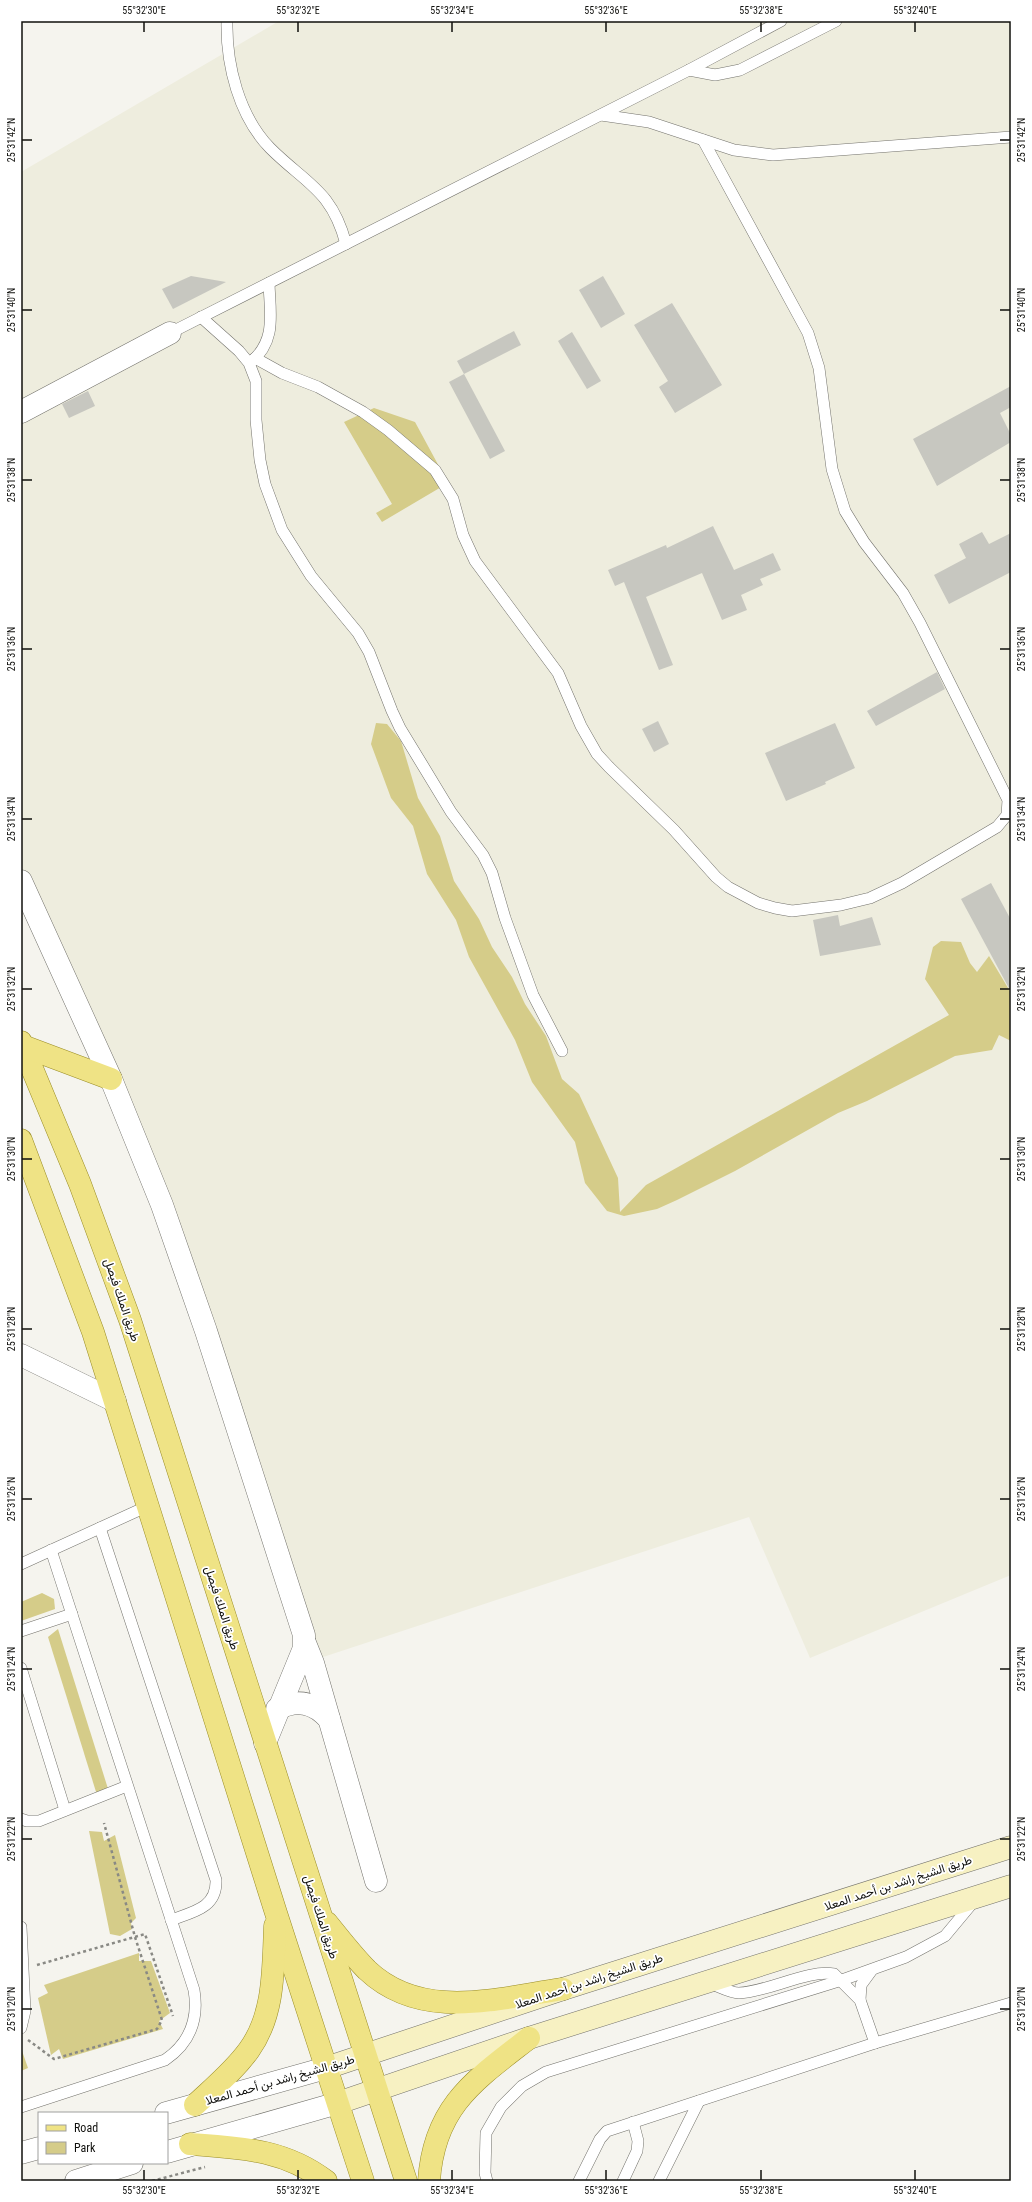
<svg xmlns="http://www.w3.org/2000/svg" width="1032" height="2202" viewBox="0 0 1032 2202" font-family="'Roboto Condensed',Vazirmatn,sans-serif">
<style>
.built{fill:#eeedde}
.green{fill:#d5cc89}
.building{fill:#c7c7c0}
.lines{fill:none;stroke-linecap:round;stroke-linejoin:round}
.service-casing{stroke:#73726c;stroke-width:12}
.minor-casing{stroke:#73726c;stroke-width:23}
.tertiary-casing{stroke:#73726c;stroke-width:23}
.secondary-casing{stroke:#73726c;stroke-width:23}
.primary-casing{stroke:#9a8d26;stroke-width:23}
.path{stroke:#898984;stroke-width:2.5;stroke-dasharray:3 3;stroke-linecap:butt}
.service{stroke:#fff;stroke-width:11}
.minor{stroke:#fff;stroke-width:22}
.tertiary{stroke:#fff;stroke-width:22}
.secondary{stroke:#f7f1c2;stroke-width:22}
.primary{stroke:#efe385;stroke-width:22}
.ticks{fill:none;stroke:#10100d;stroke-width:1.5}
.labels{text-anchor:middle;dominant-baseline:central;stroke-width:3.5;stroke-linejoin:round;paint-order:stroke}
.street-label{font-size:12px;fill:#10100d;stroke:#fff}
.neatline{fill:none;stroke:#10100d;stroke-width:1.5}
.ticks-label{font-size:10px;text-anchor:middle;fill:#10100d}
</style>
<rect width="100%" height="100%" fill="#f5f4ee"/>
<path class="built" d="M279,21H1011V1575L810,1658L749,1517L308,1662L123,1099L21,883V172Z"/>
<g class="green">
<path d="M374,408L415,422L448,483L382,522L376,513L392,504L344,422Z"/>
<path d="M376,723L387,724L401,741L418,798L440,836L454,881L479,919L492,947L512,977L525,1004L546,1036L562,1079L579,1094L618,1178L620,1212L646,1185L949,1015L925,979L933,947L941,941L961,942L970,963L977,972L989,956L1011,993V1041L999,1035L992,1050L955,1056L867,1101L838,1113L735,1171L677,1200L657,1209L624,1216L607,1211L585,1183L575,1142L532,1082L515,1040L469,957L456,920L427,874L413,826L391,798L371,744Z"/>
<path d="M42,1593L54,1599L55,1609L21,1621V1602Z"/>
<path d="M58,1629L109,1792L97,1795L48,1637Z"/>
<path d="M89,1831L102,1832L104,1841L115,1835L136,1918L131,1923L132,1929L120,1936L110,1934Z"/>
<path d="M139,1953V1961H151L170,2013L159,2021L163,2029L63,2059L59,2049L51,2055L38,1998L48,1993L44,1985Z"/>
<path d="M21,2048L28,2068L21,2071Z"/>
</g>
<g class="building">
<path d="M191,276L226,282L173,309L162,289Z"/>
<path d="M603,276L625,314L601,328L579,290Z"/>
<path d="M672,303L722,385L675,413L659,387L668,381L634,325Z"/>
<path d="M514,331L521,345L464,374L457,361Z"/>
<path d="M572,332L601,381L587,389L558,341Z"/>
<path d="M464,374L505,451L490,459L449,382Z"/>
<path d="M1011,386V407L1000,413L1011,435V442L937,486L913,439Z"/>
<path d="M88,391L95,406L69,418L62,404Z"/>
<path d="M713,526L734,570L773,553L781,570L760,579L763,585L741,595L747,610L722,620L702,573L646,597L673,665L659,670L624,582L615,586L608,570L666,545L667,548Z"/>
<path d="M982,532L989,544L1011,533V572L949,604L934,575L966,558L959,544Z"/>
<path d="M937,672L945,689L876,726L867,711Z"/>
<path d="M658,721L669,744L654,752L642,729Z"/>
<path d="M835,723L855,768L825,782L826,784L786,801L765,753Z"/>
<path d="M991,883L1011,920V992L961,899Z"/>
<path d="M838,915L840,926L872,917L881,945L820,956L813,920Z"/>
</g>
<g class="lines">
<defs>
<g id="service">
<path d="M227,21C226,65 239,116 270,148C306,184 332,190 346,244"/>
<path d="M689,70L715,75L740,70L836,21"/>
<path d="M601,115L649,122L734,150L773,155L1011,137"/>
<path d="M201,317L239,351L249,363L256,381V420L260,460L265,484L282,530L311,576L358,633L369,652L392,711L400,728L451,812L483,855L492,873L505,918L533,995L562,1051"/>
<path d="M170,333L689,70L781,21"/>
<path d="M255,358L282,373L318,387L363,412L388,430L435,470L453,499L463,535L475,561L558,673L581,726L597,754L609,767L674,830L716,877L728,887L758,903L775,908L792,911L841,905L870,898L902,883L997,827L1007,815L1008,800L920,623L903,593L864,542L845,511L832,469L819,368L808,333L703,140"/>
<path d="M250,363C277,341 270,314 269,283"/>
<path d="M100,1528L216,1880C217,1908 193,1912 171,1920"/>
<path d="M21,1564L148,1506"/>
<path d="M21,1631L72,1614"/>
<path d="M21,1668L65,1810"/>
<path d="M21,1819L27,1821H39L127,1786"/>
<path d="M21,1927L25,2011L21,2028"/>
<path d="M709,1983C718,1986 730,1993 739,1993C768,1992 808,1969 834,1974L860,2000L875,2043"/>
<path d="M860,2000L861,1985L872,1970"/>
<path d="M21,2107L165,2060C190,2043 199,2020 194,1990L51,1550"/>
<path d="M487,2181L485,2173L486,2133L501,2107L522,2086L546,2072L842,1980L906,1957L945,1936L975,1900"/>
<path d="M579,2181L600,2139L607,2131L875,2043L1011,2003"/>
<path d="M623,2181L637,2151L638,2141L633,2122"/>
<path d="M659,2181L699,2101"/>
</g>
<g id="minor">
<path d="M21,412L170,333"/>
<path d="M305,1643L313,1663L376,1881"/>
<path d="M277,1709C297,1699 314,1702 329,1719"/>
</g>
<g id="tertiary">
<path d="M21,881L111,1079L162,1205L206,1331L304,1635V1648L265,1743"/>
<path d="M21,1355L115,1401"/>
<path d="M166,2113L326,2068"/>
<path d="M167,2152L338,2103"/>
<path d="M21,2153L39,2148"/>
<path d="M76,2181L132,2163"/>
</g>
<g id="secondary">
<path d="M326,2068L563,1989L1011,1847"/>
<path d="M338,2103L529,2038L1011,1886"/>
</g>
<g id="primary">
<path d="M21,1042L80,1184L130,1320L406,2181"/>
<path d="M23,1046L111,1079"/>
<path d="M21,1140L93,1332L276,1913L363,2181"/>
<path d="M327,1923C340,1939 353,1956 367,1970C422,2022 498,1998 563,1989"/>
<path d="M195,2105C213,2088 234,2071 249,2050C275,2014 273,1968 275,1926"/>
<path d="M190,2144C241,2148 284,2149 326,2181"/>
<path d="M429,2181C434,2106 475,2080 529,2038"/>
</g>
</defs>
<use href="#service" class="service-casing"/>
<use href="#minor" class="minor-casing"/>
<use href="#tertiary" class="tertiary-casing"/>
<use href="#secondary" class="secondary-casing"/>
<use href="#primary" class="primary-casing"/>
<g class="path">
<path d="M37,1965L145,1934L173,2016"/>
<path d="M28,2040L54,2059L157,2029L162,2020L135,1937L104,1823"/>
<path d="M152,2181L205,2167"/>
</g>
<use href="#service" class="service"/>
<use href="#minor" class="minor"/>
<use href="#tertiary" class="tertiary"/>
<use href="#secondary" class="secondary"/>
<use href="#primary" class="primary"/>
</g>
<path class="ticks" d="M144,22V32M298,22V32M452,22V32M606,22V32M761,22V32M915,22V32M22,140H32M1000,140H1010M22,310H32M1000,310H1010M22,480H32M1000,480H1010M22,649H32M1000,649H1010M22,819H32M1000,819H1010M22,989H32M1000,989H1010M22,1159H32M1000,1159H1010M22,1329H32M1000,1329H1010M22,1499H32M1000,1499H1010M22,1669H32M1000,1669H1010M22,1839H32M1000,1839H1010M22,2009H32M1000,2009H1010M144,2170V2180M298,2170V2180M452,2170V2180M606,2170V2180M761,2170V2180M915,2170V2180"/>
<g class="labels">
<g class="street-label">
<text transform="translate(122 1300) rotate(71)">طريق الملك فيصل</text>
<text transform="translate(222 1608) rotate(72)">طريق الملك فيصل</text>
<text transform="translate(898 1883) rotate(-18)">طريق الشيخ راشد بن أحمد المعلا</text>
<text transform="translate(321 1917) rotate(72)">طريق الملك فيصل</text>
<text transform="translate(589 1981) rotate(-18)">طريق الشيخ راشد بن أحمد المعلا</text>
<text transform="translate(280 2080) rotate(-16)">طريق الشيخ راشد بن أحمد المعلا</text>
</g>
</g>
<rect width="1032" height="2202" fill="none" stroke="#ffffff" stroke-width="44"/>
<rect x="38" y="2112" width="130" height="52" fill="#ffffff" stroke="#9f9f9e"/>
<rect x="46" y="2125" width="20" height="6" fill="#efe385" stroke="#9f9f9e"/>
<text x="74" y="2132" font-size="12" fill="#10100d">Road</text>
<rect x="46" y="2142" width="20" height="12" fill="#d5cc89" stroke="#9f9f9e"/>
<text x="74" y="2152" font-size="12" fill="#10100d">Park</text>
<rect x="22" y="22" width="988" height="2158" class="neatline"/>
<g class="ticks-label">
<text x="144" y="14">55°32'30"E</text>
<text x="298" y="14">55°32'32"E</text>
<text x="452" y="14">55°32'34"E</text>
<text x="606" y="14">55°32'36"E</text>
<text x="761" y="14">55°32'38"E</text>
<text x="915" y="14">55°32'40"E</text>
<text transform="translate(11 140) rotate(-90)" y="4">25°31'42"N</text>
<text transform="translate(1021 140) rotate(-90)" y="4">25°31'42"N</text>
<text transform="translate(11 310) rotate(-90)" y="4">25°31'40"N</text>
<text transform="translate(1021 310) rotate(-90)" y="4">25°31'40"N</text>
<text transform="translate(11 480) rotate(-90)" y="4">25°31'38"N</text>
<text transform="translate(1021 480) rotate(-90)" y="4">25°31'38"N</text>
<text transform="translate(11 649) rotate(-90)" y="4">25°31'36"N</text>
<text transform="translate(1021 649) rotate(-90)" y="4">25°31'36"N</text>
<text transform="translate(11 819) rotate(-90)" y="4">25°31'34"N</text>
<text transform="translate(1021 819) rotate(-90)" y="4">25°31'34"N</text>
<text transform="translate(11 989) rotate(-90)" y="4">25°31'32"N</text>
<text transform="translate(1021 989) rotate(-90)" y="4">25°31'32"N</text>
<text transform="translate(11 1159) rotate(-90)" y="4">25°31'30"N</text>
<text transform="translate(1021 1159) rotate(-90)" y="4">25°31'30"N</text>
<text transform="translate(11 1329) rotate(-90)" y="4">25°31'28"N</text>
<text transform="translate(1021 1329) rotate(-90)" y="4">25°31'28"N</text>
<text transform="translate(11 1499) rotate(-90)" y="4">25°31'26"N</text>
<text transform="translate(1021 1499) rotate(-90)" y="4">25°31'26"N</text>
<text transform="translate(11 1669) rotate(-90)" y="4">25°31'24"N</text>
<text transform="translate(1021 1669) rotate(-90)" y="4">25°31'24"N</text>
<text transform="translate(11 1839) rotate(-90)" y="4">25°31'22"N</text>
<text transform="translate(1021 1839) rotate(-90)" y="4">25°31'22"N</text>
<text transform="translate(11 2009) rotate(-90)" y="4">25°31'20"N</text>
<text transform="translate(1021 2009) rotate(-90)" y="4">25°31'20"N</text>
<text x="144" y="2194">55°32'30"E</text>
<text x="298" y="2194">55°32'32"E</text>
<text x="452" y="2194">55°32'34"E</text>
<text x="606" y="2194">55°32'36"E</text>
<text x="761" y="2194">55°32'38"E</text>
<text x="915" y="2194">55°32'40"E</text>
</g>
</svg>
